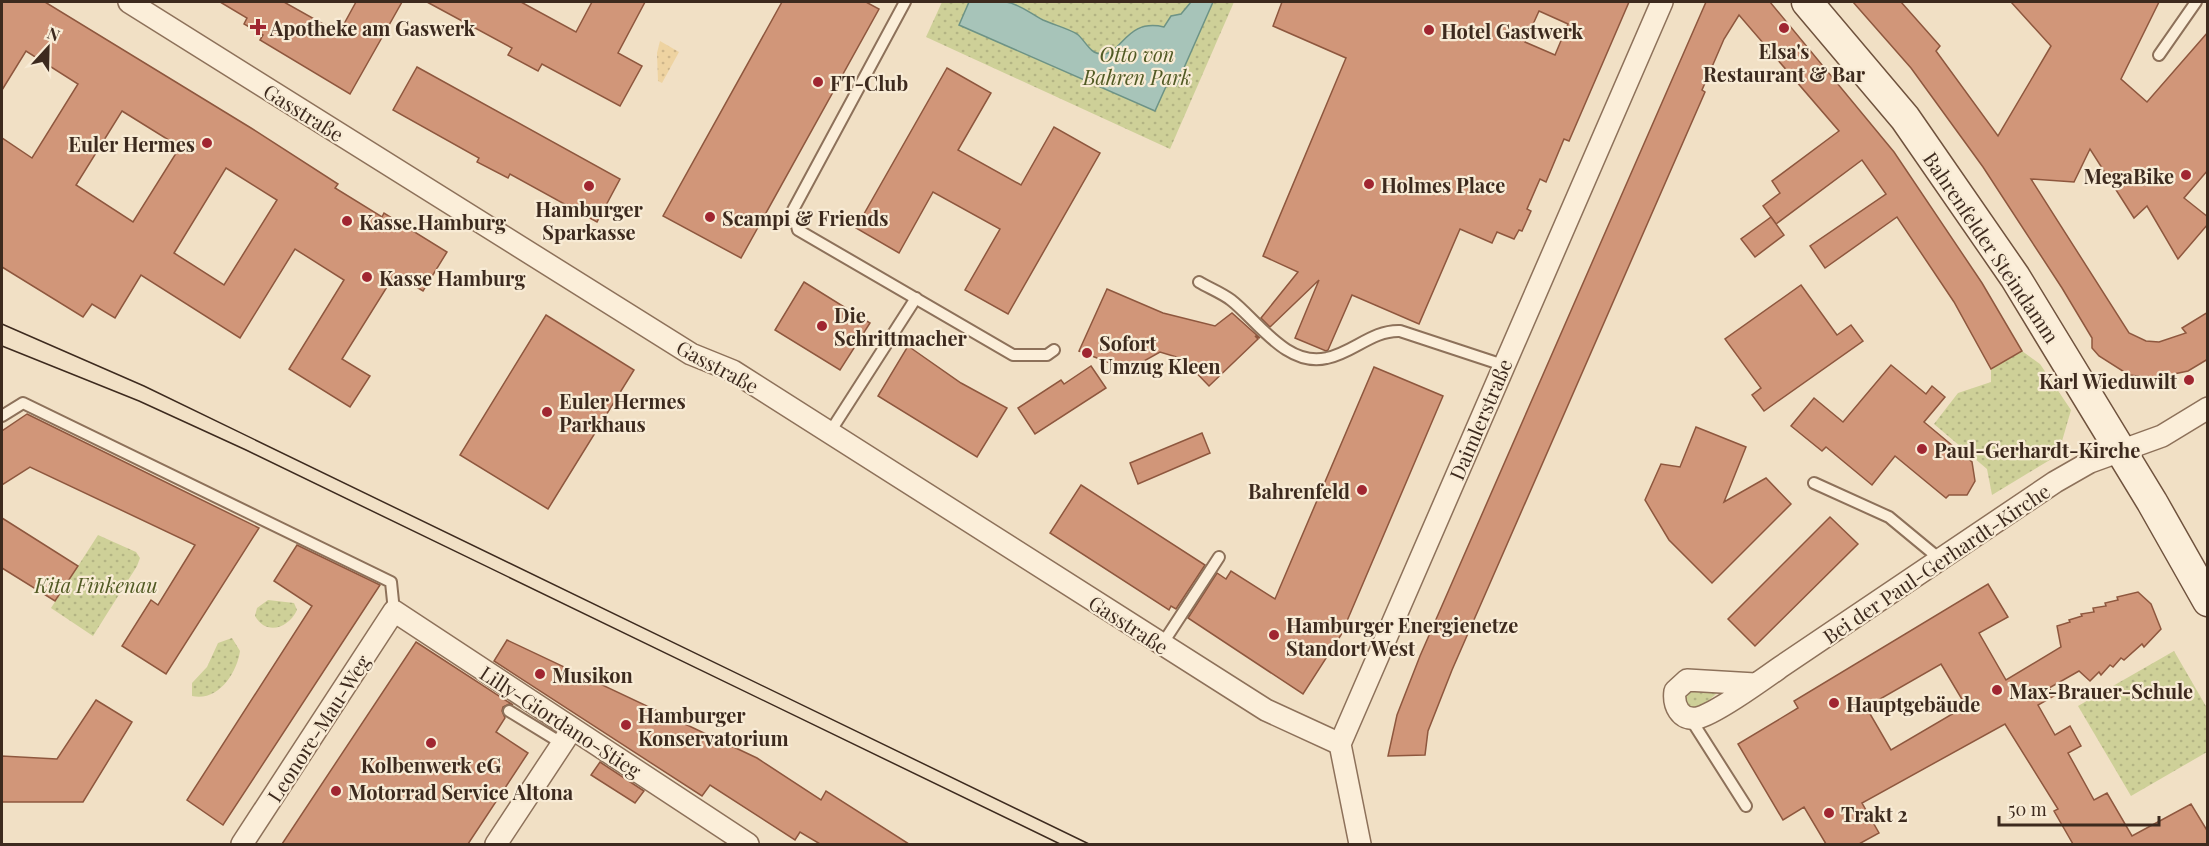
<svg xmlns="http://www.w3.org/2000/svg" width="2209" height="846" viewBox="0 0 2209 846" font-family="'Playfair Display',serif">
<style>
.grass{fill:url(#grass-dots)}
.sand{fill:url(#sand-dots)}
.water{fill:#a7c4b9;stroke:#6d9386;stroke-width:1.5}
.building{fill:#d19679;stroke:#8e573e;stroke-width:1.5;fill-rule:evenodd}
.lines{fill:none;stroke-linecap:round;stroke-linejoin:round}
.lane-casing{stroke:#8d715a;stroke-width:14}
.street-casing{stroke:#8d715a;stroke-width:24}
.secondary-casing{stroke:#6f523d;stroke-width:33}
.lane{stroke:#fbeed9;stroke-width:10}
.street{stroke:#fbeed9;stroke-width:21}
.secondary{stroke:#fbeed9;stroke-width:30}
.tram{stroke:#3d2a1e;stroke-width:1.5}
.poi-dot{fill:#a02631;stroke:#f8ebd5;stroke-width:2}
.labels{text-anchor:middle;dominant-baseline:central;stroke-width:4.5;stroke-linejoin:round;paint-order:stroke}
.poi-label{font-size:20px;font-weight:bold;fill:#3d2a1e;stroke:#f8ebd5;text-anchor:start}
.park-label{font-size:20px;font-style:italic;fill:#515a24;stroke:#f8ebd5}
.street-label{font-size:20px;fill:#3d2a1e;stroke:#f8ebd5}
</style>
<defs>
<pattern id="grass-dots" width="8" height="8" patternUnits="userSpaceOnUse" patternTransform="scale(1.5)"><rect width="8" height="8" fill="#ced098"/><path d="M2 2h.1M6 6h.1" fill="none" stroke="#b2b383" stroke-width="1.8" stroke-linecap="round"/></pattern>
<pattern id="sand-dots" width="8" height="8" patternUnits="userSpaceOnUse" patternTransform="scale(1.5)"><rect width="8" height="8" fill="#eed3a1"/><path d="M2 2h.1M6 6h.1" fill="none" stroke="#cdb58a" stroke-width="1.8" stroke-linecap="round"/></pattern>
</defs>
<rect width="100%" height="100%" fill="#f1e0c5"/>
<g class="grass">
<path d="M942,2H1234L1170,149L926,37Z"/>
<path d="M2022,351L2040,364L2071,410L2058,455L1992,495L1987,469L1934,424L1958,393L1991,382V369Z"/>
<path d="M98,535L136,552L140,558L137,566L93,636L51,608Z"/>
<path d="M268,600L294,603L297,610C289,628 266,636 255,616L257,608Z"/>
<path d="M232,638L240,651C237,673 218,702 192,696V683L207,667L218,643Z"/>
<path d="M2174,651L2207,708V752L2131,796L2078,706Z"/>
<path d="M1693,690H1714L1716,694L1699,709L1691,708L1685,700L1687,695Z"/>
</g>
<path class="sand" d="M660,41L679,52L662,83L658,81L657,53Z"/>
<path class="water" d="M969,2C981,1 995,0 1006,2C1020,4 1031,14 1043,20C1054,25 1067,28 1077,34C1085,40 1090,54 1101,54C1123,55 1125,18 1164,27L1171,16L1181,14L1191,2H1213L1176,86L1168,82L1155,111L959,25Z"/>
<g class="building">
<path d="M2,2H45L251,128L338,184L335,188L382,217L384,213L447,252L423,291L395,274L342,359L370,376L350,407L289,369L344,280L295,249L240,338L141,275L115,318L92,304L83,317L2,267V138L32,158L78,84L26,51L2,90ZM122,111L180,147L133,222L76,185ZM226,168L277,200L224,285L174,253Z"/>
<path d="M220,2H284L339,33L356,2H402L350,94L260,40L263,35L244,24L247,18Z"/>
<path d="M427,2H521L576,32L592,2H645L618,53L642,66L620,106L542,64L538,71L508,55L512,48Z"/>
<path d="M782,2H866L879,9L741,258L663,216Z"/>
<path d="M1282,2H1629L1569,141L1564,139L1546,182L1540,179L1527,209L1531,211L1522,231L1519,230L1514,239L1497,232L1492,243L1460,229L1419,324L1352,295L1328,350L1326,351L1295,338L1319,280L1270,327L1261,318L1298,272L1263,256L1346,58L1273,26ZM1539,11L1568,24L1555,55L1525,42Z"/>
<path d="M1706,2H1770L1894,152L1982,283L2022,351L1991,369L1954,302L1897,217L1825,268L1810,246L1886,194L1862,160L1776,224L1763,206L1780,193L1772,181L1839,131L1739,15L1724,39L1702,90L1705,92L1452,670L1428,731L1425,755L1388,756L1397,715L1420,656Z"/>
<path d="M1853,2H1901L1940,46L1936,51L1998,136L2051,46L2011,2H2159L2121,79L2147,102L2208,32V170L2184,198L2208,217V224L2178,259L2147,206L2134,218L2090,149L2074,182L2031,179L2129,333L2146,341L2159,342L2186,333L2182,328L2208,312V359L2188,371L2155,378L2129,375L2099,356L2092,348V338L2062,288L1983,167L1911,68Z"/>
<path d="M417,67L620,179L597,222L510,174L508,178L477,162L479,158L393,110Z"/>
<path d="M947,68L991,93L958,150L1021,185L1054,127L1100,153L1008,314L965,290L1000,229L933,192L899,253L856,228Z"/>
<path d="M1771,217L1784,235L1755,257L1741,239Z"/>
<path d="M804,282L870,323L840,370L775,330Z"/>
<path d="M1801,285L1837,335L1851,325L1863,341L1764,411L1752,395L1761,388L1725,339Z"/>
<path d="M1107,289L1163,313L1215,326L1232,313L1260,338L1255,336L1258,339L1209,386L1183,359L1160,352L1128,370L1079,351Z"/>
<path d="M546,315L634,370L548,509L460,455Z"/>
<path d="M908,346L961,383L1007,408L977,457L878,396Z"/>
<path d="M1891,365L1926,394L1932,386L1945,397L1924,422L1972,462L1975,481L1967,495H1949L1946,498L1895,456L1872,485L1826,447L1822,451L1791,426L1814,398L1843,422Z"/>
<path d="M1091,366L1106,388L1035,434L1018,408L1061,380L1064,384Z"/>
<path d="M1374,367L1443,396L1341,635L1303,694L1188,618L1217,573L1226,579L1231,571L1275,599Z"/>
<path d="M27,414L259,528L166,674L122,646L151,600L158,605L195,545L30,467L2,485V431Z"/>
<path d="M1696,427L1746,447L1724,502L1766,478L1791,504L1712,583L1669,540L1645,500L1661,464L1680,467Z"/>
<path d="M1202,433L1210,453L1138,484L1130,463Z"/>
<path d="M1081,485L1205,565L1176,609L1171,606L1169,610L1050,533Z"/>
<path d="M1830,517L1858,544L1755,646L1728,619Z"/>
<path d="M2,518L78,566L55,601L2,568Z"/>
<path d="M297,545L380,585L223,825L187,800L312,606L274,581Z"/>
<path d="M1988,584L2008,617L1979,633L2006,680L2061,647L2057,626L2070,622L2069,620L2082,616L2081,614L2094,612L2093,608L2106,606L2105,603L2118,600L2117,597L2138,592L2151,604L2161,629L2144,647L2142,644L2124,660L2121,658L2113,667L2110,665L2101,675L2099,672L2090,681L2079,671L2049,688L2054,696L2038,705L2055,735L2070,726L2081,746L2068,753L2094,800L2107,793L2132,836L2191,804L2208,832V844H2073L2054,811L2058,809L2005,724L1862,803L1879,833L1859,844H1826L1804,807L1783,820L1738,744L1798,708L1794,701ZM1941,664L1966,706L1891,750L1866,707Z"/>
<path d="M507,640L757,758L821,800L826,791L909,844H820L800,832L795,840L710,785L702,796L494,661Z"/>
<path d="M416,642L513,705L509,704L503,707L502,711L505,718L496,732L528,753L468,844H282Z"/>
<path d="M96,700L132,722L83,802H2V756L57,759Z"/>
<path d="M600,762L644,791L635,803L591,775Z"/>
</g>
<g class="lines">
<defs>
<g id="lane">
<path d="M905,2L793,210L798,230L1013,355H1047L1054,350"/>
<path d="M2159,55L2196,2"/>
<path d="M1199,282C1209,288 1222,293 1231,300C1257,320 1287,368 1327,358C1353,353 1372,330 1400,331L1503,365"/>
<path d="M2,416L23,403L391,582L394,611"/>
<path d="M830,432L916,298"/>
<path d="M1814,483L1889,517L1941,560"/>
<path d="M1161,646L1219,557"/>
<path d="M509,711L563,744"/>
<path d="M1690,718L1746,806"/>
</g>
<g id="street">
<path d="M129,2L691,354L733,371L1266,710L1340,744"/>
<path d="M1755,684L1687,680L1675,691C1673,705 1680,721 1697,718C1714,715 1765,678 1782,666C1873,605 1964,544 2055,482L2090,462L2162,436L2208,408"/>
<path d="M242,844L394,611L748,844"/>
<path d="M496,844L572,729"/>
<path d="M1360,844L1340,744L1662,2"/>
</g>
<path id="secondary" d="M1807,2L1905,118L2015,277L2152,502L2208,601"/>
</defs>
<use href="#lane" class="lane-casing"/>
<use href="#street" class="street-casing"/>
<use href="#secondary" class="secondary-casing"/>
<use href="#lane" class="lane"/>
<use href="#street" class="street"/>
<use href="#secondary" class="secondary"/>
<g class="tram">
<path d="M2,324L144,386L1089,844"/>
<path d="M2,346L139,401L246,450L1060,844"/>
</g>
</g>
<g class="poi-dot">
<path d="M255 18h6v6h6v6h-6v6h-6v-6h-6v-6h6z"/>
<circle cx="1784" cy="28" r="6"/>
<circle cx="1429" cy="30" r="6"/>
<circle cx="818" cy="82" r="6"/>
<circle cx="207" cy="143" r="6"/>
<circle cx="2186" cy="175" r="6"/>
<circle cx="1369" cy="184" r="6"/>
<circle cx="589" cy="186" r="6"/>
<circle cx="710" cy="217" r="6"/>
<circle cx="347" cy="221" r="6"/>
<circle cx="367" cy="277" r="6"/>
<circle cx="822" cy="326" r="6"/>
<circle cx="1087" cy="353" r="6"/>
<circle cx="2189" cy="380" r="6"/>
<circle cx="547" cy="412" r="6"/>
<circle cx="1922" cy="449" r="6"/>
<circle cx="1362" cy="490" r="6"/>
<circle cx="1274" cy="635" r="6"/>
<circle cx="540" cy="674" r="6"/>
<circle cx="1997" cy="690" r="6"/>
<circle cx="1834" cy="703" r="6"/>
<circle cx="626" cy="725" r="6"/>
<circle cx="431" cy="743" r="6"/>
<circle cx="336" cy="791" r="6"/>
<circle cx="1829" cy="813" r="6"/>
</g>
<g class="labels">
<g class="poi-label">
<text x="270" y="27">Apotheke am Gaswerk</text>
<text x="1441" y="30">Hotel Gastwerk</text>
<text x="1784" y="50" text-anchor="middle">Elsa's<tspan x="1784" dy="23">Restaurant &amp; Bar</tspan></text>
<text x="830" y="82">FT-Club</text>
<text x="195" y="143" text-anchor="end">Euler Hermes</text>
<text x="2174" y="175" text-anchor="end">MegaBike</text>
<text x="1381" y="184">Holmes Place</text>
<text x="589" y="208" text-anchor="middle">Hamburger<tspan x="589" dy="23">Sparkasse</tspan></text>
<text x="722" y="217">Scampi &amp; Friends</text>
<text x="359" y="221">Kasse.Hamburg</text>
<text x="379" y="277">Kasse Hamburg</text>
<text x="834" y="314">Die<tspan x="834" dy="23">Schrittmacher</tspan></text>
<text x="1099" y="342">Sofort<tspan x="1099" dy="23">Umzug Kleen</tspan></text>
<text x="2177" y="380" text-anchor="end">Karl Wieduwilt</text>
<text x="559" y="400">Euler Hermes<tspan x="559" dy="23">Parkhaus</tspan></text>
<text x="1934" y="449">Paul-Gerhardt-Kirche</text>
<text x="1350" y="490" text-anchor="end">Bahrenfeld</text>
<text x="1286" y="624">Hamburger Energienetze<tspan x="1286" dy="23">Standort West</tspan></text>
<text x="552" y="674">Musikon</text>
<text x="2009" y="690">Max-Brauer-Schule</text>
<text x="1846" y="703">Hauptgebäude</text>
<text x="638" y="714">Hamburger<tspan x="638" dy="23">Konservatorium</tspan></text>
<text x="431" y="764" text-anchor="middle">Kolbenwerk eG</text>
<text x="348" y="791">Motorrad Service Altona</text>
<text x="1841" y="813">Trakt 2</text>
</g>
<g class="park-label">
<text x="1137" y="53">Otto von<tspan x="1137" dy="23">Bahren Park</tspan></text>
<text x="96" y="584">Kita Finkenau</text>
</g>
<g class="street-label">
<text transform="translate(304 112) rotate(32)">Gasstraße</text>
<text transform="translate(1992 247) rotate(56)">Bahrenfelder Steindamm</text>
<text transform="translate(718 366) rotate(28)">Gasstraße</text>
<text transform="translate(1480 419) rotate(-67)">Daimlerstraße</text>
<text transform="translate(1936 563) rotate(-34)">Bei der Paul-Gerhardt-Kirche</text>
<text transform="translate(1129 624) rotate(33)">Gasstraße</text>
<text transform="translate(561 721) rotate(33)">Lilly-Giordano-Stieg</text>
<text transform="translate(318 728) rotate(-57)">Leonore-Mau-Weg</text>
</g>
</g>
<rect width="2209" height="846" fill="none" stroke="#3d2a1e" stroke-width="6"/>
<g transform="translate(48 48) rotate(22)" stroke="#f8ebd5" stroke-width="4.5" paint-order="stroke">
<path d="M0-4.5L10 22L0 15L-10 22Z" fill="#3d2a1e"/>
<text y="-9" font-size="16" font-weight="bold" text-anchor="middle" fill="#3d2a1e">N</text>
</g>
<path d="M1999 816v9h160v-9" fill="none" stroke="#3d2a1e" stroke-width="3"/>
<text x="2008" y="816" font-size="18" fill="#3d2a1e" stroke="#f8ebd5" stroke-width="4.5" paint-order="stroke">50 m</text>
</svg>
